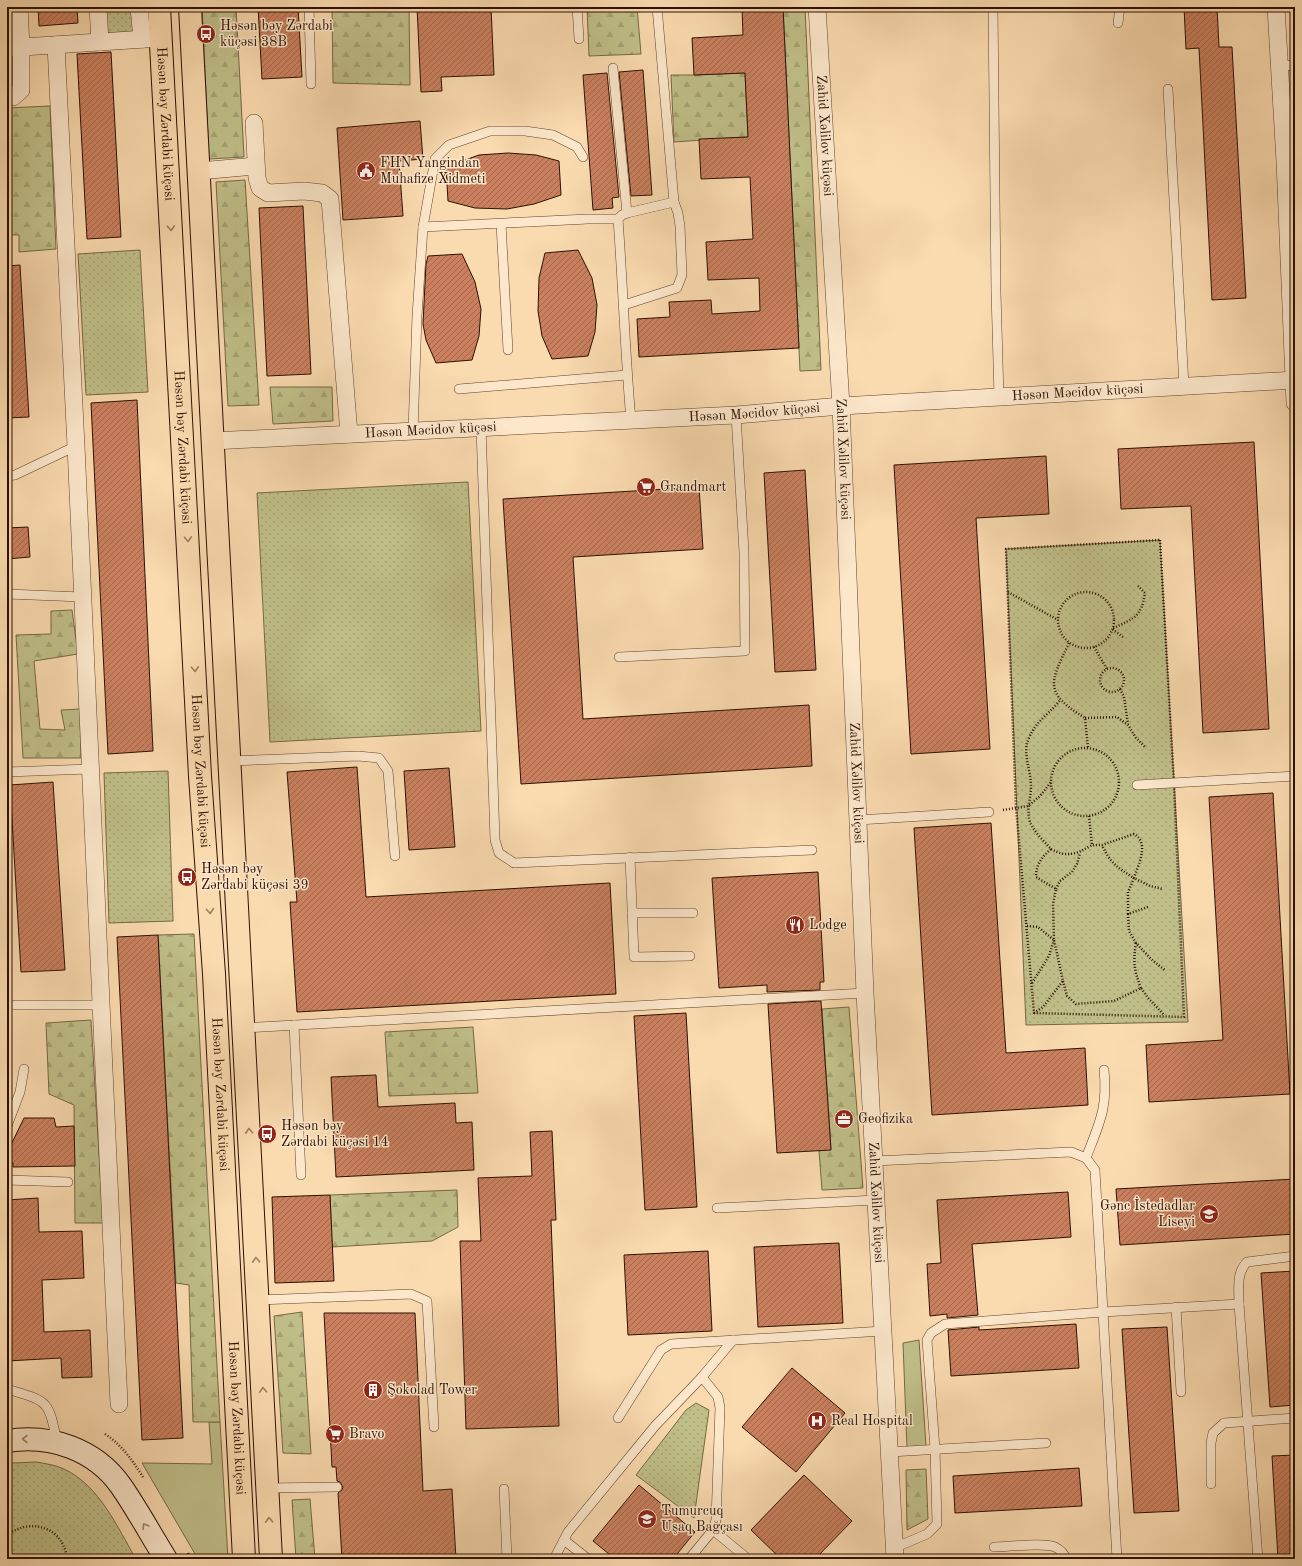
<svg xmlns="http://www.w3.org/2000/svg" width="1302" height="1566" viewBox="0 0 1302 1566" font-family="'Old Standard TT',serif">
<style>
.green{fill:#c0bf89;stroke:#766844}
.forest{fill:url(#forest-firs);stroke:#766844}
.park{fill:url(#park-dots);stroke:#766844}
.building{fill:url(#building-hatch);stroke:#2d1000}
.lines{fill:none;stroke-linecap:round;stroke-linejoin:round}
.lane-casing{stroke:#60422c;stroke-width:10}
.street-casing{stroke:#60422c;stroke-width:18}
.secondary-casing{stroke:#2d1000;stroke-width:24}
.primary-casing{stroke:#2d1000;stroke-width:24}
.path{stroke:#2d1000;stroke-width:2.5;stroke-dasharray:1 2;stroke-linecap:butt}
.lane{stroke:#fce7cb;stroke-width:9}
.street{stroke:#fce7cb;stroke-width:17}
.secondary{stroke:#fce7cb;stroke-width:22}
.primary{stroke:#fadaaf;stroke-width:22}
.oneway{stroke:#9e7f60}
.oneway2{stroke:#9f8670}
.labels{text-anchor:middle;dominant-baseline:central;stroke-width:3;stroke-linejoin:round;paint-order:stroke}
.poi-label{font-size:14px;fill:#2d1000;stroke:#fce7cb;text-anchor:start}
.street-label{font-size:14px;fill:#2d1000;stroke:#fce7cb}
</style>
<defs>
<pattern id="forest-firs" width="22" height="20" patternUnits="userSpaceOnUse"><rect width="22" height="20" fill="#c0bf89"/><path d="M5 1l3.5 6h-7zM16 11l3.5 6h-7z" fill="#a5a374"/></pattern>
<pattern id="park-dots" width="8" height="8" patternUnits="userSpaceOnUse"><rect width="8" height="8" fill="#c0bf89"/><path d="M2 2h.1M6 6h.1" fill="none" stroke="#a5a374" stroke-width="1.8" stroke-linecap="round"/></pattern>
<pattern id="building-hatch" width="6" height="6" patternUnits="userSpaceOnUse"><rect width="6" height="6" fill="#ca805f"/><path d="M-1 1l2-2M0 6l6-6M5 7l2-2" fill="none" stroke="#a4674c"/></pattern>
</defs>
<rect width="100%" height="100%" fill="#fadaaf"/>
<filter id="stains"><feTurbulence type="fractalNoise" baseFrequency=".005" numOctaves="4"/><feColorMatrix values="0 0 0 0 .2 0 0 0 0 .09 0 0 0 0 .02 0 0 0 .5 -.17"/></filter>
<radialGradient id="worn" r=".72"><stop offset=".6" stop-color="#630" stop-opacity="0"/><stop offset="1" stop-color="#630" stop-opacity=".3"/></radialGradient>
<g class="green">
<path d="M919,1340L926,1446L907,1448L903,1343Z"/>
<path d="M209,1422H220L228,1559H198L142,1463L212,1464Z"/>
</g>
<g class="forest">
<path d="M202,7H236L244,157L209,159Z"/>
<path d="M332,7H409L410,85L333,83Z"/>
<path d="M587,7H637L641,54L589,56Z"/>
<path d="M783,7H805L821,370L800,371Z"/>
<path d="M745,73L748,137L674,142L671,75H694Z"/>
<path d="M50,106L56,249L19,252V235H7V202H11L7,157V108Z"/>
<path d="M245,180L259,405L228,406L216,182Z"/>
<path d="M270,387H332L333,421L273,424Z"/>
<path d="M72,610L78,654L34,661L40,729L65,730L61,710L80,709L81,758H23L16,635L51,634V611Z"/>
<path d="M194,934L220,1422H193L189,1285L176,1283L158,935Z"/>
<path d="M849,1007L863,1188L822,1190L819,1151L831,1149L822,1009Z"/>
<path d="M91,1020L103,1223H75L74,1105L49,1094L46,1023Z"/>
<path d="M473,1027L478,1093L389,1096L385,1032Z"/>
<path d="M457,1190L458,1227L432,1241L332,1247L330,1195Z"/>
<path d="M302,1312L311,1454L283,1453L274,1316Z"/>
<path d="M926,1469L928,1519L907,1530L906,1470Z"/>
<path d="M310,1499L315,1559H296L292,1500Z"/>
</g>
<g class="park">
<path d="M92,7H142L144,31L94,34Z"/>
<path d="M140,250L148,392L86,395L78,254Z"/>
<path d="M468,482L481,731L270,742L257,493Z"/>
<path d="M1160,540L1188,1022L1026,1025L1006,549Z"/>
<path d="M168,771L173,921L109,923L104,773Z"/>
<path d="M696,1403L709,1410L694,1518L636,1475L686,1410Z"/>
<path d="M37,1462C46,1464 56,1465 64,1469C100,1486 117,1527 136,1559H7V1465L12,1463Z"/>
</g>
<g class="building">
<path d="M38,7H77L78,23L39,26Z"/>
<path d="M258,7H298L302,77L262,79Z"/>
<path d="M417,7H491L494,75L441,77L442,91L421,92Z"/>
<path d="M742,7H783L799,348L639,357L637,319L670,317L669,302L711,300L712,314L760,311L759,278L708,280L706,242L753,239L750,177L701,179L699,139L748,137L745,73L694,75L692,38L743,35Z"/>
<path d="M1184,7H1217L1219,47H1232L1246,298L1212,300L1199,48L1186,49Z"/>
<path d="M111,52L121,237L87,239L77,54Z"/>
<path d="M643,70L652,195L631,196L619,72Z"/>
<path d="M607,73L619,197L612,198L613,208L593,210L583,75Z"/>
<path d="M420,121L423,159L399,161L403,216L343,220L337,128Z"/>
<path d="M508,153L536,155L559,161L561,195L534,204L507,209L475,208L448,201L446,167L479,155Z"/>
<path d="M303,206L311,374L267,376L259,208Z"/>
<path d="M578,250L592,278L597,305L595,332L588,356L552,359L542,336L538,311L539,278L545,253Z"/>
<path d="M462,254L475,282L481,309L479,336L472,360L436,363L426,340L423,324L426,264L428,256Z"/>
<path d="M20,265L29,417L7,418V266Z"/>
<path d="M137,400L153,751L108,754L91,403Z"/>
<path d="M1254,442L1269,729L1203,733L1191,506L1121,509L1118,449Z"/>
<path d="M1046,456L1049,514L976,518L990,749L911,754L894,465Z"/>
<path d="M805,470L816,670L775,672L764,473Z"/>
<path d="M699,487L703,549L573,557L583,719L809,705L812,766L521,784L503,499Z"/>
<path d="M28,527L30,557L7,559V528Z"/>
<path d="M357,767L366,897L610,883L616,994L297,1012L290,902H297L287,772Z"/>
<path d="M449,768L455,847L409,850L404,771Z"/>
<path d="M53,782L65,970L21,972L10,785Z"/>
<path d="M1273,793L1290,1094L1149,1102L1146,1045L1223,1040L1209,797Z"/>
<path d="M991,823L1006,1053L1085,1048L1088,1105L932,1115L914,828Z"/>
<path d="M818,872L824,982H820V990L767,992V985L719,988L712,878Z"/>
<path d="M158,935L183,1438L142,1440L117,937Z"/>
<path d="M821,1001L831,1150L777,1153L768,1004Z"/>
<path d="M686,1013L697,1207L645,1210L634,1016Z"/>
<path d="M376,1075L378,1107L455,1103L456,1123L472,1122L474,1170L336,1177L331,1077Z"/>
<path d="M24,1118H54L56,1127L74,1126L75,1166L13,1167V1163H7V1153Z"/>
<path d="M552,1131L556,1220H551L559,1426L466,1429L460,1241H481L478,1178L532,1176L530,1132Z"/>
<path d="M1295,1179V1234L1120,1245L1116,1189Z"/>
<path d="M1068,1192L1071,1237L972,1244L978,1315L947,1318V1314L930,1316L927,1264L941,1263L937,1200Z"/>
<path d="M330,1195L334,1281L275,1283L272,1197Z"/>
<path d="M38,1198L39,1232L82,1231L84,1278L42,1280L44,1332L90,1330L92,1377L62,1378L61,1358L7,1361V1200Z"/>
<path d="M839,1243L843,1323L758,1327L754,1247Z"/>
<path d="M708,1251L712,1331L628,1335L624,1255Z"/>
<path d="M1295,1271V1405L1270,1407L1261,1273Z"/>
<path d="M324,1313H415L423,1491L452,1489L456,1559H342L338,1493L342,1490L343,1487L340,1482L337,1481L336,1467H332Z"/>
<path d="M1076,1324L1079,1368L951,1376L948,1330L979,1327V1330Z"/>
<path d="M1167,1327L1179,1511L1134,1513L1122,1329Z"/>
<path d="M792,1368L845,1413L796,1472L742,1427Z"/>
<path d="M1295,1455V1559H1278L1272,1456Z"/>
<path d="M1079,1468L1082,1506L955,1513L953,1476Z"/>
<path d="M804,1475L852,1521L815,1559H781L751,1530Z"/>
<path d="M639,1485L695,1532L673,1559H615L593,1541Z"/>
</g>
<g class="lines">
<defs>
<g id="lane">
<path d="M309,7L311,84"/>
<path d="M577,7L579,39"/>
<path d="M993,7L996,292L999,397"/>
<path d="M1118,23L1120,7"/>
<path d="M1280,66L1295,65"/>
<path d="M613,68L627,213"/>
<path d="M1168,89L1184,386"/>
<path d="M501,224L508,350"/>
<path d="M423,227L588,219H618"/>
<path d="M624,305L677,288L682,275L680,226L678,213L674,202L657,7"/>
<path d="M459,389L627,375"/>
<path d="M631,420C625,353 623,286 618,219L622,215L627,213L674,202"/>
<path d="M481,427L495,840L499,853L514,863L812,850"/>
<path d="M413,431L417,316L423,227L435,159L449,145L490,131H525L553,135L577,147L583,157"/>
<path d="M7,476L15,475L76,446"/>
<path d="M7,594L82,597"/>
<path d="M619,657L745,651L744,552L736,415"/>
<path d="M230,761L358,756L379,758L388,771L395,856"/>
<path d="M7,772L90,769"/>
<path d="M1137,785L1295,776"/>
<path d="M858,820L989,812"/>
<path d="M630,857L634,957L690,956"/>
<path d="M632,913H693"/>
<path d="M15,1005H100"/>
<path d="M294,1025L301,1175"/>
<path d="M243,1028L865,993"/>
<path d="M7,1126L20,1092L24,1069"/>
<path d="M1086,1158C1099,1124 1108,1108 1104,1070"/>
<path d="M874,1161L1071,1152L1086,1158L1095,1170L1117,1559"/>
<path d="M7,1180L68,1182"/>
<path d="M717,1208L876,1200"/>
<path d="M258,1300L411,1294L427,1301L434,1427"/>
<path d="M1176,1307L1181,1392"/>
<path d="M702,1377L733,1340"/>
<path d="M7,1389C49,1402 48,1399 57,1442"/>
<path d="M618,1418L661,1350L671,1344L883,1331"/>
<path d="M890,1452L1046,1443"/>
<path d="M1211,1484V1443L1213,1433L1224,1423L1295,1418"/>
<path d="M268,1488L337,1487"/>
<path d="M504,1489L507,1559"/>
<path d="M713,1530L748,1559"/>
<path d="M564,1540L588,1559"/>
<path d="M994,1547C1008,1547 1044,1542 1055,1547C1061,1550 1064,1553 1066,1559"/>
<path d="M894,1548L927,1534L937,1524L935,1449L927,1340L931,1333L945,1324L1103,1312L1239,1304"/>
<path d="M554,1559L568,1532L655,1426L702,1377L718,1397L720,1408L716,1520L713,1530L689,1559"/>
<path d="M1258,1559L1239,1304C1239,1289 1236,1273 1247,1262L1295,1256"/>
</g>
<g id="street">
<path d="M98,7L100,42"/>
<path d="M139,7L142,39"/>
<path id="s1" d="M817,7L841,406L865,993L895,1559"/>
<path d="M1276,7L1285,161L1295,403"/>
<path d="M56,45L76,446L119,1404"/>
<path d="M7,48L161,38"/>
<path d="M7,97H13L21,90V47L19,7"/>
<path d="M254,123L257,178L260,188L268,193L304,191L322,193L330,199L349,434"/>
<path d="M199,171L256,166"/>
<path id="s2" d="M213,441L736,415L841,406L1295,380"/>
</g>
<path id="secondary" d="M7,1441C50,1434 95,1449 121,1486C137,1509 151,1535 166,1559"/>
<g id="primary">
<path id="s3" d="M159,7L200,776L214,974L244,1559"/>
<path d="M190,7L271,1559"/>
</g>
</defs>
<use href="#lane" class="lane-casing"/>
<use href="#street" class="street-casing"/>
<use href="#secondary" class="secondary-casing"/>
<use href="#primary" class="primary-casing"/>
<g class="path">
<path d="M1160,540L1174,783L1184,1017L1034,1013L1016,807L1006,549Z"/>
<path d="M1008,592L1058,620"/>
<circle cx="1086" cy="620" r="28"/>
<path d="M1123,637L1112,629C1133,618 1141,619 1145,593L1138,586"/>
<path d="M1069,643C1050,683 1043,692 1085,718L1088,748"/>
<path d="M1094,647L1107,669"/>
<circle cx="1112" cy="680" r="12"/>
<path d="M1120,689L1124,697L1128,724"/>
<path d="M1085,718L1117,717L1128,725L1136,738L1146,748"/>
<circle cx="1085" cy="782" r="34"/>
<path d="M1003,810L1028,806L1040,796L1051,782"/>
<path d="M1089,816L1092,845H1102L1134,834C1150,843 1138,865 1134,878C1118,868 1110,863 1102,845"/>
<path d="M1051,849C1067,858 1077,854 1092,845"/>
<path d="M1056,889L1060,881L1072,872L1077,864L1080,853"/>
<path d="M1128,914V892L1134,878L1150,886L1163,889"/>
<path d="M1027,926L1038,927L1054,940L1053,904L1056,889L1036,877C1036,864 1042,857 1051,849C1044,841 1034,832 1030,822C1026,810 1031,798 1031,786C1031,772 1024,757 1027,743C1028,740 1030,735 1032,732C1038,720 1052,711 1060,700"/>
<path d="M1136,943L1129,931L1128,914L1148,907"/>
<path d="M1063,981L1067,996L1076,1004L1114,1001L1141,988L1148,998L1164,1015"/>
<path d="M1032,983L1049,956L1054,940"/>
<path d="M1141,988C1134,971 1133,961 1136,943L1151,959L1166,971"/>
<path d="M1034,1013L1043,1007L1063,981L1054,940"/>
<path d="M105,1434C122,1445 132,1460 143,1477"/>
<path d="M7,1535C25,1521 54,1523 64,1547C66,1550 66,1555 67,1559"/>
<path d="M188,1553L191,1559"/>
</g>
<use href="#lane" class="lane"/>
<use href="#street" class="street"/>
<use href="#secondary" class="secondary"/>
<use href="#primary" class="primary"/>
</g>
<defs><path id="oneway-chevron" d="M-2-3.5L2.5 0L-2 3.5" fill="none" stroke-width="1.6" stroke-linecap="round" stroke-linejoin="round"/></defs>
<g class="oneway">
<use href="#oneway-chevron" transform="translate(171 228) rotate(87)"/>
<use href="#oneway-chevron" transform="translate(188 539) rotate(87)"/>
<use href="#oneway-chevron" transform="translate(195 669) rotate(87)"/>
<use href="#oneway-chevron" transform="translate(210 911) rotate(86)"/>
<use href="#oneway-chevron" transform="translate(249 1131) rotate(-93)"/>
<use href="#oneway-chevron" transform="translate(256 1260) rotate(-93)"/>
<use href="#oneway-chevron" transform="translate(263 1390) rotate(-93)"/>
<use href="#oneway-chevron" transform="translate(269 1520) rotate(-93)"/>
</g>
<g class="oneway2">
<use href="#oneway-chevron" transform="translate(25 1439) rotate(180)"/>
<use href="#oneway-chevron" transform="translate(145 1526) rotate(-121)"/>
</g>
<defs>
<symbol id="bus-disc" viewBox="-11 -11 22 22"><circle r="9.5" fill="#8f2418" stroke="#fce7cb"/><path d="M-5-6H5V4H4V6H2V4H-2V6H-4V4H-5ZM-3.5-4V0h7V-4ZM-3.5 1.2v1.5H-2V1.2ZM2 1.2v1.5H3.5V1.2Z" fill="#fff"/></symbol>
<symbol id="civic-disc" viewBox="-11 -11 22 22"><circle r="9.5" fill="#8f2418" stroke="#fce7cb"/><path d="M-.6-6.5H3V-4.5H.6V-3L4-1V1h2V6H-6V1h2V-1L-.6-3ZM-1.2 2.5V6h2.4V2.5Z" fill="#fff"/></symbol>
<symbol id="supermarket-disc" viewBox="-11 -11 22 22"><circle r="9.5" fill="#8f2418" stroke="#fce7cb"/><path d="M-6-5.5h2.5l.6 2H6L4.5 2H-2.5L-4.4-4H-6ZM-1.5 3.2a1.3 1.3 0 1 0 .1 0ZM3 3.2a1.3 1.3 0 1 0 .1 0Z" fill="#fff"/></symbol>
<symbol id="restaurant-disc" viewBox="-11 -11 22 22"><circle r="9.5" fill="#8f2418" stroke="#fce7cb"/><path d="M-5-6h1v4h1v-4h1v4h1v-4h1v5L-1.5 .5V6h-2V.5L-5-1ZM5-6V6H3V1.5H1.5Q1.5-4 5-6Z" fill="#fff"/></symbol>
<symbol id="office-disc" viewBox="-11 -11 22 22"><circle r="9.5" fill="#8f2418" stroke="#fce7cb"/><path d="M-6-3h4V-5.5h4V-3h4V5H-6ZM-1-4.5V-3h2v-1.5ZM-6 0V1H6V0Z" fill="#fff"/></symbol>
<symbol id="school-disc" viewBox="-11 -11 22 22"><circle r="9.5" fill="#8f2418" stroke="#fce7cb"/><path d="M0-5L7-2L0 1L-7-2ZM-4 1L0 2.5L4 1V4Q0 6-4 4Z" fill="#fff"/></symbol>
<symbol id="building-disc" viewBox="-11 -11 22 22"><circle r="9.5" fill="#8f2418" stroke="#fce7cb"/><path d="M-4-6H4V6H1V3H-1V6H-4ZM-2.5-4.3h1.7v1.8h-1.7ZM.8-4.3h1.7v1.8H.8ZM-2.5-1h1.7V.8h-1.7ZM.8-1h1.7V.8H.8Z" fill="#fff"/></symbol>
<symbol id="hospital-disc" viewBox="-11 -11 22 22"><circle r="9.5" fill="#8f2418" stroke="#fce7cb"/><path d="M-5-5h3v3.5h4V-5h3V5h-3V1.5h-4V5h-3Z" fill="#fff"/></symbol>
</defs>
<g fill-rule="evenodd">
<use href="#bus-disc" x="195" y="23" width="22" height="22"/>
<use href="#civic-disc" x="355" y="160" width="22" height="22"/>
<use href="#supermarket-disc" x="635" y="476" width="22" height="22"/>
<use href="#bus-disc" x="176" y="866" width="22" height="22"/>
<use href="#restaurant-disc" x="784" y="914" width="22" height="22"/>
<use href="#office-disc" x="833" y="1108" width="22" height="22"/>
<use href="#bus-disc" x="256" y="1123" width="22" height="22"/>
<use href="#school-disc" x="1198" y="1203" width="22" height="22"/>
<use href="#building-disc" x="362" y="1379" width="22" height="22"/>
<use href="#hospital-disc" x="806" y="1410" width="22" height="22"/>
<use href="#supermarket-disc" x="324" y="1423" width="22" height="22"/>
<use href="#school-disc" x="636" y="1508" width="22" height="22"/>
</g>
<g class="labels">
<g class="poi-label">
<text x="220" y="26">Həsən bəy Zərdabi<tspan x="220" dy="16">küçəsi 38B</tspan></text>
<text x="380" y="163">FHN Yangindan<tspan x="380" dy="16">Muhafize Xidmeti</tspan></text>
<text x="660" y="487">Grandmart</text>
<text x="201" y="869">Həsən bəy<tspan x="201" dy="16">Zərdabi küçəsi 39</tspan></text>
<text x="809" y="925">Lodge</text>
<text x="858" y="1119">Geofizika</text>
<text x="281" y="1126">Həsən bəy<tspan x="281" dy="16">Zərdabi küçəsi 14</tspan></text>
<text x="1195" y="1206" text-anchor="end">Gənc İstedadlar<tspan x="1195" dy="16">Liseyi</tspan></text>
<text x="387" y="1390">Şokolad Tower</text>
<text x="831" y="1421">Real Hospital</text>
<text x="349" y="1434">Bravo</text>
<text x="661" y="1511">Tumurcuq<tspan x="661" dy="16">Uşaq Bağçası</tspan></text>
</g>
<g class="street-label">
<text stroke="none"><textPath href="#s3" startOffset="117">Həsən bəy Zərdabi küçəsi</textPath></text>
<text stroke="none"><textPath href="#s1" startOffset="129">Zahid Xəlilov küçəsi</textPath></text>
<text stroke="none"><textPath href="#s2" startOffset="866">Həsən Məcidov küçəsi</textPath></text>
<text stroke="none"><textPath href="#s2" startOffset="542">Həsən Məcidov küçəsi</textPath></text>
<text stroke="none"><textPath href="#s2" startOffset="218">Həsən Məcidov küçəsi</textPath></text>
<text stroke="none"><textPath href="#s3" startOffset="441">Həsən bəy Zərdabi küçəsi</textPath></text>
<text stroke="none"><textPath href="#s1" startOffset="453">Zahid Xəlilov küçəsi</textPath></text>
<text stroke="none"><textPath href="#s3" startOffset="765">Həsən bəy Zərdabi küçəsi</textPath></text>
<text stroke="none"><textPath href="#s1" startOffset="777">Zahid Xəlilov küçəsi</textPath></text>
<text stroke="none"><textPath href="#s3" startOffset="1089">Həsən bəy Zərdabi küçəsi</textPath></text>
<text stroke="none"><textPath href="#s1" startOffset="1197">Zahid Xəlilov küçəsi</textPath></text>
<text stroke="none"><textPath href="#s3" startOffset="1413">Həsən bəy Zərdabi küçəsi</textPath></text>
</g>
</g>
<rect width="1302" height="1566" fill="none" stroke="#fadaaf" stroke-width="24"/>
<rect x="8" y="8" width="1286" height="1550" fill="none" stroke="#2d1000" stroke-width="2"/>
<rect x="12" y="12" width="1278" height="1542" fill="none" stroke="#2d1000"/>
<rect width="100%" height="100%" filter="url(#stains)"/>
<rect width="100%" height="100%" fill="url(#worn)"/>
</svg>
